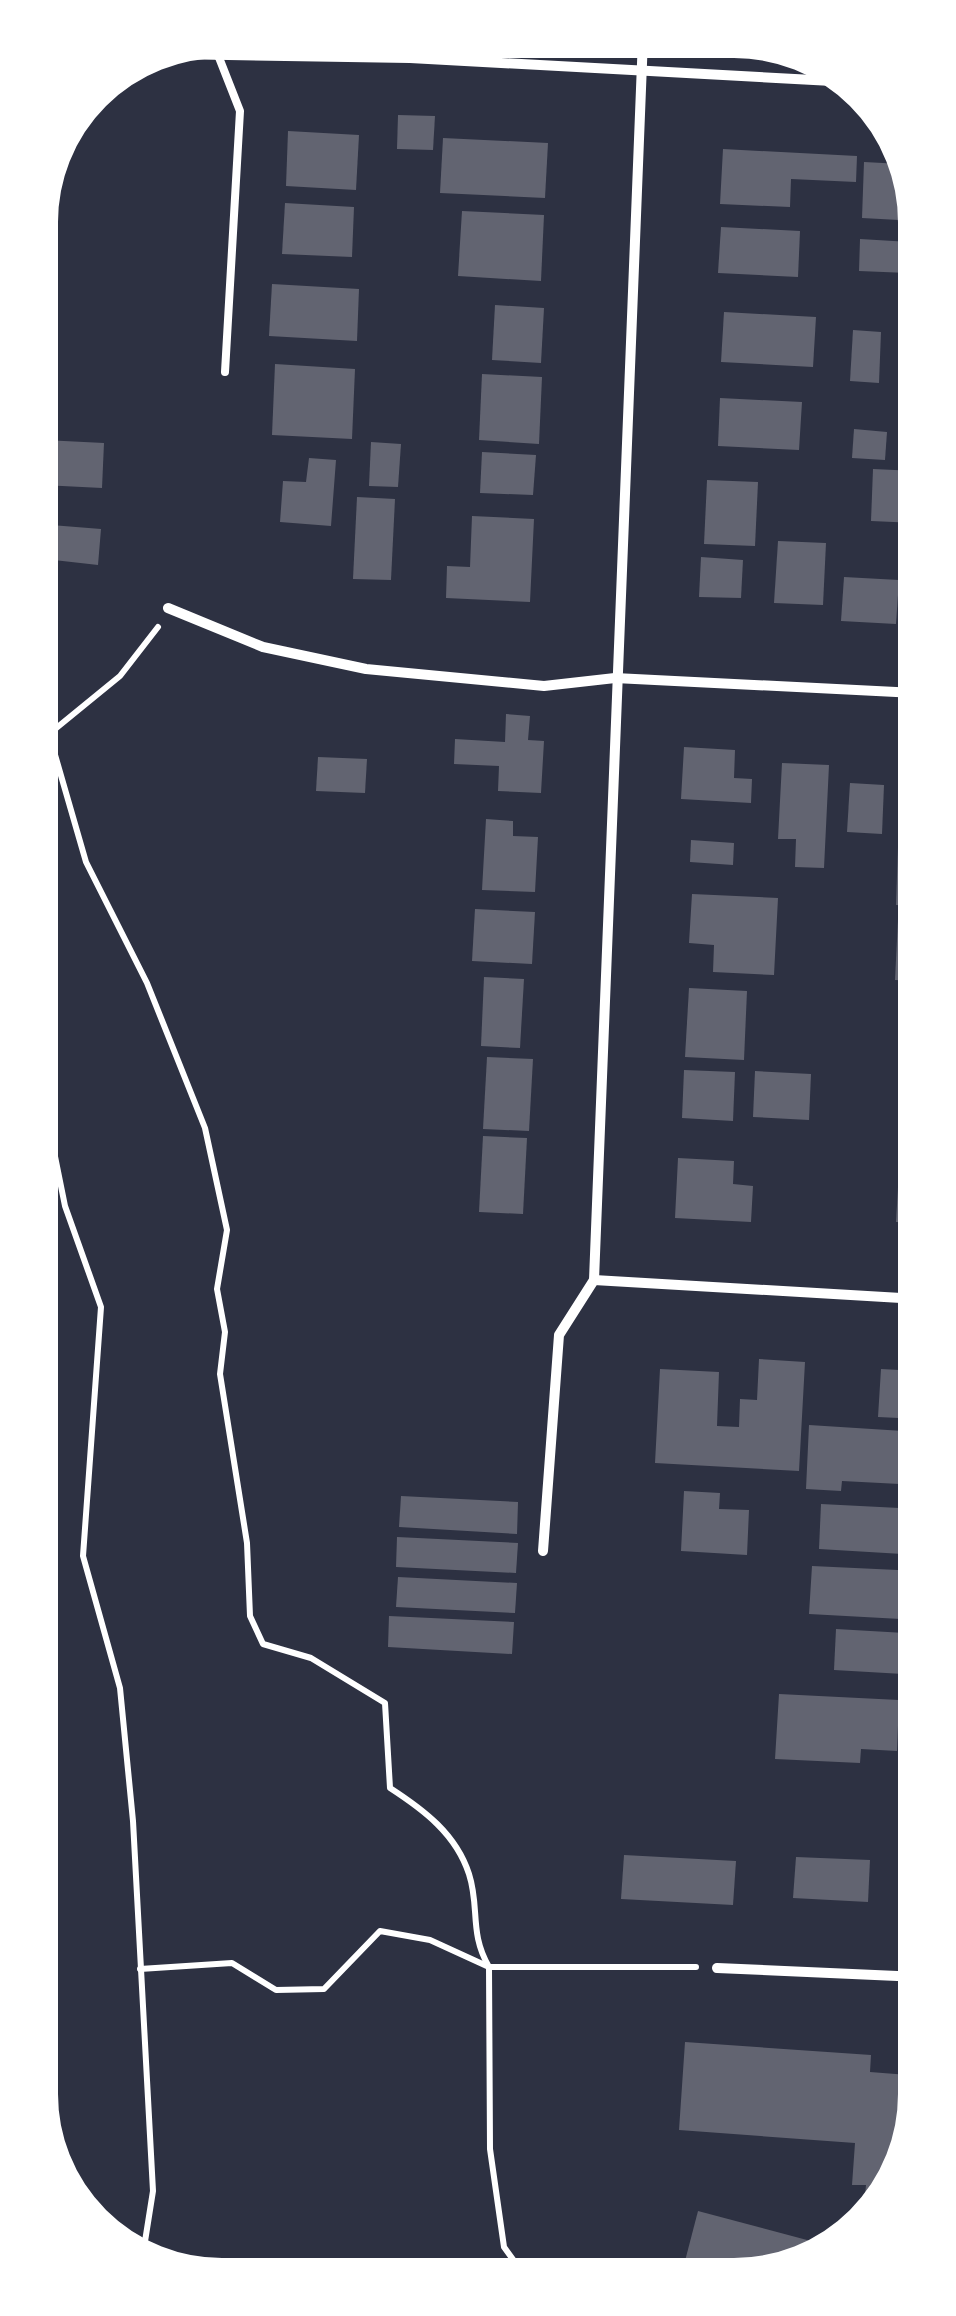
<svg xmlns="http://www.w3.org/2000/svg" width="956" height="2316" viewBox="0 0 956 2316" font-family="'Source Sans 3',sans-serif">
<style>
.building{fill:#626471}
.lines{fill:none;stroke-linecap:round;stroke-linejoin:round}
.path{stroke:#fff;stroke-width:6}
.service{stroke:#fff;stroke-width:8}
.minor{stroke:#fff;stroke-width:10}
.rim{fill:none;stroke:#fff;stroke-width:12}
</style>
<rect width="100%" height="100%" fill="#2d3142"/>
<g class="building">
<path d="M398,115L435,116L433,150L397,149Z"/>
<path d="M288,131L359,135L356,190L286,186Z"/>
<path d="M443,138L548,143L545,198L440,193Z"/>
<path d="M723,149L857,156L856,182L791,179L790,207L720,204Z"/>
<path d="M864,162L902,164L899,220L862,218Z"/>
<path d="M285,203L354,207L352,257L282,254Z"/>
<path d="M462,211L544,215L541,281L458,276Z"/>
<path d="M721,227L800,231L798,277L718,273Z"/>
<path d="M860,239L910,242L908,273L859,271Z"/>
<path d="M272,284L359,289L357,341L269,336Z"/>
<path d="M495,305L544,308L541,363L492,360Z"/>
<path d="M724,312L816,317L813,367L721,362Z"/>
<path d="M853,330L881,332L879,383L850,381Z"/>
<path d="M275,364L355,369L352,439L272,435Z"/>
<path d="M482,374L542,377L539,444L479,440Z"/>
<path d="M720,398L802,402L799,450L718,446Z"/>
<path d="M854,429L887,432L885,460L852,458Z"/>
<path d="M44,440L104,443L102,488L42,485Z"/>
<path d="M371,442L401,444L398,487L369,486Z"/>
<path d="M482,452L536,455L533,495L480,493Z"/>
<path d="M309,458L336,460L331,526L280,522L283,481L306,482Z"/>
<path d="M873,469L916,471V523L871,521Z"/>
<path d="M707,480L758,482L755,546L704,544Z"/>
<path d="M357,497L395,499L391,580L353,579Z"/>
<path d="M36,508L53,510L51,525L101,529L98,565L36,558Z"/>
<path d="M472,516L534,519L530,602L446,598L447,566L470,567Z"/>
<path d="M778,541L826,543L823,605L774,603Z"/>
<path d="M701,557L743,560L741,598L699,597Z"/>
<path d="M844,577L899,580L896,624L841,621Z"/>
<path d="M506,714L530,716L528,740L544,741L541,793L498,791L499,766L454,764L455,739L505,742Z"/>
<path d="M684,747L735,750L734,778L752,779L751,803L681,799Z"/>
<path d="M318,757L367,759L365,793L316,791Z"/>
<path d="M782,763L829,765L824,868L795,867L796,839H778Z"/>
<path d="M902,763L917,764V828H899Z"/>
<path d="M850,783L884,785L882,834L847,832Z"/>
<path d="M486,819L513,821V836L538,837L535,892L482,890Z"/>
<path d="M691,840L734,843L733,865L690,862Z"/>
<path d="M898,847H917V906L896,905Z"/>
<path d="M692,894L778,898L774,975L713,972L714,945L689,943Z"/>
<path d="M475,909L535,912L532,964L472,961Z"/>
<path d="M898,919L917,920V981L895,980Z"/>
<path d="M484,977L524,979L520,1048L481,1046Z"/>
<path d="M689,988L747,991L744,1060L685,1057Z"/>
<path d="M487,1057L533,1059L529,1131L483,1129Z"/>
<path d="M684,1070L735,1072L733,1121L682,1118Z"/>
<path d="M755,1071L811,1074L809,1120L753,1117Z"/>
<path d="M483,1136L527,1138L523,1214L479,1212Z"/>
<path d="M678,1158L734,1161L733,1184L753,1186L751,1222L675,1218Z"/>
<path d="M899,1170L918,1171V1223L896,1222Z"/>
<path d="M759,1359L805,1362L799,1471L655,1463L660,1369L719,1372L717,1426L739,1427L740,1399L757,1400Z"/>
<path d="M881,1369L918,1371L919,1419L878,1417Z"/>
<path d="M809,1425L919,1432V1485L842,1481L841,1491L806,1489Z"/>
<path d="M684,1491L720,1493L719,1509L749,1510L747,1555L681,1551Z"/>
<path d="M401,1496L518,1502L517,1534L399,1527Z"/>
<path d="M821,1504L919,1509V1555L819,1549Z"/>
<path d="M397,1537L518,1543L516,1573L396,1567Z"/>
<path d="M812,1566L919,1571V1620L809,1614Z"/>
<path d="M398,1577L517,1583L515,1613L396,1607Z"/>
<path d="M389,1616L514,1622L512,1654L388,1647Z"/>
<path d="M836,1629L905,1633L903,1674L834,1670Z"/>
<path d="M779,1694L899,1700L897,1751L861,1749L860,1763L775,1759Z"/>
<path d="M624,1855L736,1861L733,1905L621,1899Z"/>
<path d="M796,1857L870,1860L868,1902L793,1898Z"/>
<path d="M685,2042L871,2055L870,2072L921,2076V2105L883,2196L865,2195L866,2185H852L855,2143L679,2130Z"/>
<path d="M698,2211L822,2244L821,2250L781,2275H737L685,2261Z"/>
<path d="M860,2211L875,2216L853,2230Z"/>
</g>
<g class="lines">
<g class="path">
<path d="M37,719L49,734L86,862L147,983L205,1128L227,1230L217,1289L225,1332L220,1374L247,1543L250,1616L263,1644L311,1658L385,1703L390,1788C424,1810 456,1834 469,1874C480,1908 469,1933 489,1967L490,2149L504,2247L525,2276"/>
<path d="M49,734L120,676L158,627"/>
<path d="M38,1072L65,1206L101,1307L83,1556L120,1688L133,1821L153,2191L143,2254"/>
<path d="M140,1969L232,1963L276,1990L324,1989L380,1931L430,1940L489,1967H696"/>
</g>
<path class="service" d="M218,55L240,111L225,372"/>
<g class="minor">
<path d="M217,37L218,55"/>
<path d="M172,54L410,58L851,82"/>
<path d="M168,608L263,647L366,669L544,686L615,678L916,693"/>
<path d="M594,1280L918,1299"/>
<path d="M543,1551L559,1335L594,1280L643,38"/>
<path d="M717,1968L920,1977"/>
</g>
</g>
<path d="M0 0H956V2316H0ZM222 52H734A170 170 0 0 1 904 222V2094A170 170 0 0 1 734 2264H222A170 170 0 0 1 52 2094V222A170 170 0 0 1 222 52Z" fill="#fff" fill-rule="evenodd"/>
<path class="rim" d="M222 52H734A170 170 0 0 1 904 222V2094A170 170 0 0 1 734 2264H222A170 170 0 0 1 52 2094V222A170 170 0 0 1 222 52Z"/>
</svg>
